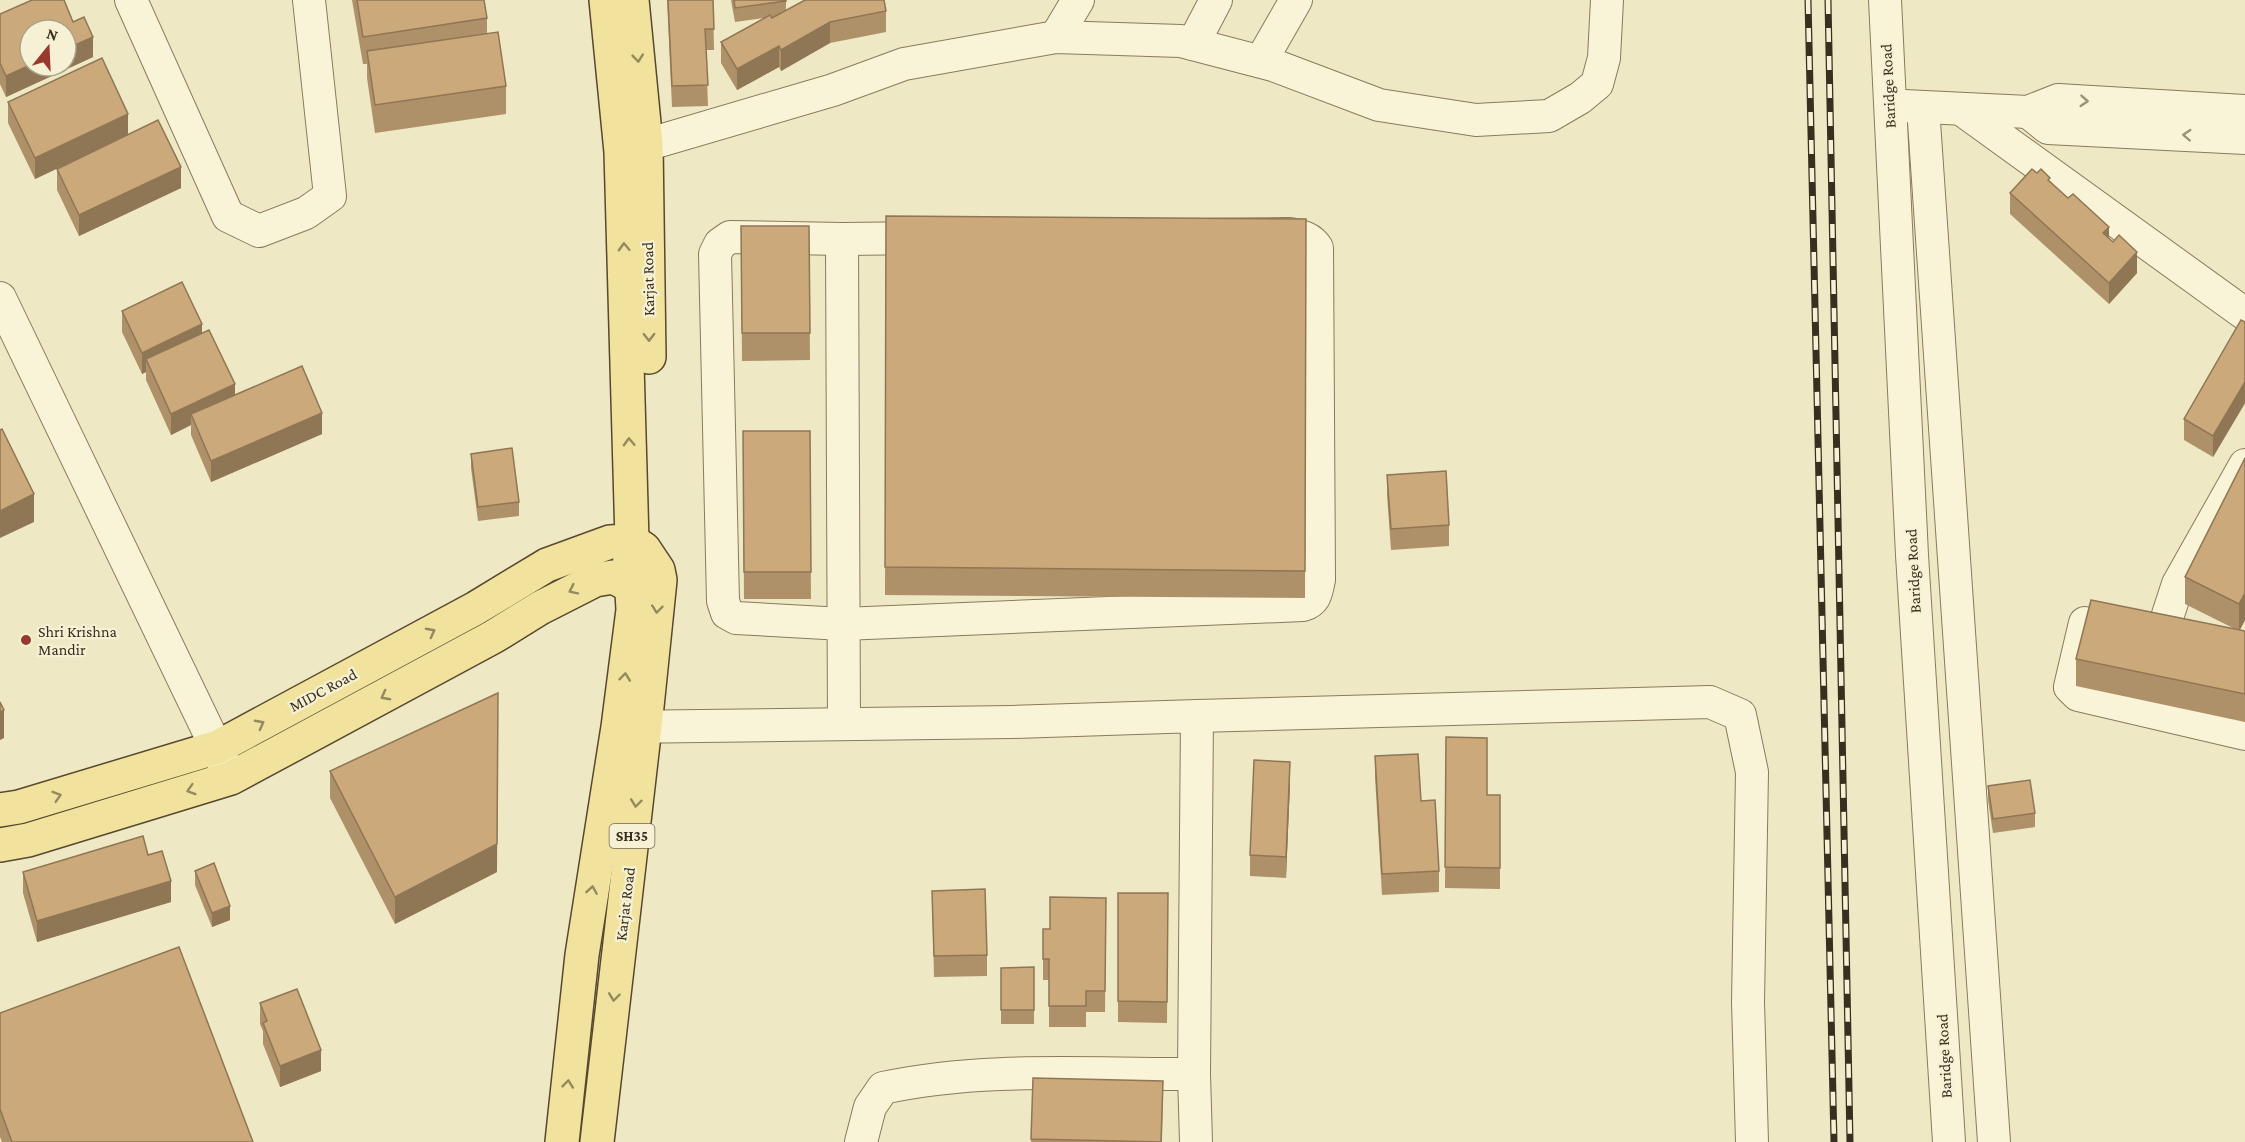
<svg xmlns="http://www.w3.org/2000/svg" width="2245" height="1142" viewBox="0 0 2245 1142" font-family="'Crimson Pro',serif">
<style>
.lines{fill:none;stroke-linecap:round;stroke-linejoin:round}
.minor-casing{stroke:#897a5b;stroke-width:34}
.major-casing{stroke:#57482f;stroke-width:36}
.minor{stroke:#f9f4d8;stroke-width:32}
.major{stroke:#f1e39d;stroke-width:33}
.rail-casing{stroke:#392f1f;stroke-width:7}
.rail{stroke:#f6f1d4;stroke-width:4.5;stroke-dasharray:14;stroke-linecap:butt}
.wall{fill:#af9169}
.shaded-wall{fill:#8f7655}
.building{fill:#cca97a;stroke:#8f7655;stroke-width:1.5}
.oneway{stroke:#95895e}
.oneway2{stroke:#99927c}
.poi-dot{fill:#983a2b;stroke:#f6f1d4;stroke-width:2}
.labels{text-anchor:middle;dominant-baseline:central;stroke-width:4.5;stroke-linejoin:round;paint-order:stroke}
.shield{fill:#f6f1d4;stroke:#726955;stroke-width:1.5}
.shield-label{font-size:15px;font-weight:bold;fill:#392f1f}
.street-label{font-size:16px;fill:#392f1f;stroke:#f6f1d4}
.poi-label{font-size:16px;fill:#392f1f;stroke:#f6f1d4;text-anchor:start}
</style>
<rect width="100%" height="100%" fill="#eee8c4"/>
<g class="lines">
<defs>
<g id="minor">
<path d="M131,0L228,216L259,231L306,213L330,196L309,0"/>
<path d="M1885,0L1912,555L1949,1142"/>
<path d="M1056,37L1078,0"/>
<path d="M1193,44L1216,0"/>
<path d="M1261,61L1296,0"/>
<path d="M1904,106L2028,112L2058,100L2245,111"/>
<path d="M1923,107L1994,1142"/>
<path d="M1961,109L2245,314"/>
<path d="M2028,112L2048,128L2245,138"/>
<path d="M622,152L833,90L904,64L1056,37L1181,41L1273,65L1379,105L1476,120L1549,116L1580,98L1597,84L1604,58L1607,0"/>
<path d="M1290,234C1302,236 1311,238 1317,248L1319,580C1316,593 1316,601 1303,605L843,624L736,618L727,613L723,601L715,254L720,244L730,237L842,239Z"/>
<path d="M842,239L844,724"/>
<path d="M0,298L228,772"/>
<path d="M2085,623L2070,687L2078,695L2245,734"/>
<path d="M2163,630L2178,584L2245,465"/>
<path d="M1197,716L1710,702L1740,715L1752,772L1748,1002L1752,1142"/>
<path d="M619,727L1012,722L1197,716L1194,1074L1196,1142"/>
<path d="M861,1142L870,1107L883,1088C984,1066 1091,1075 1194,1074"/>
</g>
<g id="major">
<path d="M632,0L646,144L649,357"/>
<path d="M0,810L19,807L218,747L476,608L547,565L610,542L632,541L644,549L658,570L660,580L645,726L597,1142"/>
<path d="M0,845L28,840L231,778L493,637L540,608L595,580L613,577L627,584"/>
<path d="M562,1142L582,955L618,727L633,610L632,592L627,584L632,541L621,152L606,0"/>
</g>
</defs>
<use href="#minor" class="minor-casing"/>
<use href="#major" class="major-casing"/>
<use href="#minor" class="minor"/>
<use href="#major" class="major"/>
<defs>
<g id="rail">
<path d="M1808,0L1834,1142"/>
<path d="M1828,0L1850,1142"/>
</g>
</defs>
<use href="#rail" class="rail-casing"/>
<use href="#rail" class="rail"/>
</g>
<g class="wall">
<path d="M352,0H484L487,18V33L506,86V114L375,133L367,78V64H363Z"/>
<path d="M667,0H713L714,50H706L708,106L672,107Z"/>
<path d="M731,0H786V11H886V32L830,43L781,71L779,67L737,90L721,63V42L764,18L735,22Z"/>
<path d="M0,14L73,22L93,57L6,97L0,84Z"/>
<path d="M8,102L128,135L181,188L79,236L57,190V169L123,137L35,179L8,123Z"/>
<path d="M2037,173L2050,181L2109,239L2137,273L2109,304L2010,214V193Z"/>
<path d="M886,216L1306,219L1305,598L885,595Z"/>
<path d="M741,226H809L810,360L742,361Z"/>
<path d="M122,311L202,333L235,395L322,434L211,482L191,435V425L171,435L146,380V372L142,374L122,332Z"/>
<path d="M2245,322V403L2213,457L2184,440V419Z"/>
<path d="M743,431H810L811,599H744Z"/>
<path d="M471,454L519,502V516L478,521L471,468Z"/>
<path d="M2245,458V620L2240,630L2245,631V722L2076,686V659L2235,629L2185,604V577Z"/>
<path d="M1387,475L1449,525V546L1391,550L1387,495Z"/>
<path d="M1446,737L1487,795H1500V889L1445,888Z"/>
<path d="M1375,756L1439,871V892L1382,895L1375,777Z"/>
<path d="M330,771L497,872L395,924L330,798Z"/>
<path d="M1290,783L1286,878L1250,876V855Z"/>
<path d="M1988,786L2035,813V827L1993,833L1988,800Z"/>
<path d="M148,855L171,902L37,942L23,893V872Z"/>
<path d="M195,871L230,920L212,927L195,885Z"/>
<path d="M932,891L987,955V976L934,977Z"/>
<path d="M1118,893H1168L1167,1023L1118,1022Z"/>
<path d="M1106,898L1105,1012H1086V1027H1049V980H1043V929H1050Z"/>
<path d="M1034,967V1024H1001V968Z"/>
<path d="M260,1003L321,1071L280,1087L263,1044V1031L260,1024Z"/>
<path d="M0,1013L253,1142H2L0,1137Z"/>
<path d="M1033,1078L1163,1081L1162,1142H1031Z"/>
</g>
<g class="shaded-wall">
<path d="M830,22V43L781,71V50Z"/>
<path d="M93,37V57L6,97V76L30,65V66H66V49Z"/>
<path d="M779,46V67L737,90V69Z"/>
<path d="M128,114V135L35,179V158Z"/>
<path d="M181,167V188L79,236V215Z"/>
<path d="M2109,227V248L2103,233Z"/>
<path d="M2137,252V273L2109,304V283Z"/>
<path d="M202,324V345L146,359V372L142,374V353Z"/>
<path d="M2245,382V403L2213,457V436Z"/>
<path d="M235,384V405L191,414V425L171,435V414Z"/>
<path d="M322,413V434L211,482V461Z"/>
<path d="M34,494V522L0,538V511Z"/>
<path d="M2245,593V620L2239,631V604Z"/>
<path d="M4,710V738L0,740V712Z"/>
<path d="M498,721L497,872L395,924V897Z"/>
<path d="M1290,762V783L1286,878V857Z"/>
<path d="M171,881V902L37,942V921Z"/>
<path d="M230,906V920L212,927V913Z"/>
<path d="M321,1050V1071L280,1087V1066Z"/>
</g>
<g class="building">
<path d="M32,0H64L73,22L84,17L93,37L66,49V30H30V65L6,76L0,63V14Z"/>
<path d="M357,0H484L487,18L363,37Z"/>
<path d="M668,0H713L714,29H705L708,85L672,86Z"/>
<path d="M734,0H786V1L735,8Z"/>
<path d="M805,0H884L886,11L830,22L781,50L779,46L737,69L721,42L770,15L772,18Z"/>
<path d="M498,32L506,86L375,105L367,51Z"/>
<path d="M102,58L128,114L35,158L8,102Z"/>
<path d="M158,120L181,167L79,215L57,169Z"/>
<path d="M2032,169L2037,173L2041,169L2050,178L2048,180L2068,198L2073,194L2109,227L2103,233L2113,242L2119,235L2137,252L2109,283L2010,193Z"/>
<path d="M886,216L1306,219L1305,571L885,567Z"/>
<path d="M741,226H809L810,333H742Z"/>
<path d="M182,282L202,324L142,353L122,311Z"/>
<path d="M2241,320L2245,322V382L2213,436L2184,419Z"/>
<path d="M209,330L235,384L171,414L146,359Z"/>
<path d="M302,366L322,413L211,461L191,414Z"/>
<path d="M2,429L34,494L0,511V430Z"/>
<path d="M743,431H810L811,572H744Z"/>
<path d="M512,448L519,502L478,507L471,454Z"/>
<path d="M2245,458V593L2239,604L2185,577Z"/>
<path d="M1446,471L1449,525L1391,529L1387,475Z"/>
<path d="M2091,600L2245,631V694L2076,659Z"/>
<path d="M498,693L497,844L395,897L330,771Z"/>
<path d="M0,702L4,710L0,712Z"/>
<path d="M1446,737L1487,738V795H1500V868L1445,867Z"/>
<path d="M1418,754L1421,801L1435,800L1439,871L1382,874L1375,756Z"/>
<path d="M1254,760L1290,762L1286,857L1250,855Z"/>
<path d="M2030,780L2035,813L1993,819L1988,786Z"/>
<path d="M143,836L148,855L162,851L171,881L37,921L23,872Z"/>
<path d="M214,863L230,906L212,913L195,871Z"/>
<path d="M985,889L987,955L934,956L932,891Z"/>
<path d="M1118,893H1168L1167,1002L1118,1001Z"/>
<path d="M1050,897L1106,898L1105,991H1086V1006H1049V959H1043V929H1050Z"/>
<path d="M179,947L253,1142H12L0,1109V1013Z"/>
<path d="M1034,967V1010H1001V968Z"/>
<path d="M297,989L321,1050L280,1066L263,1023L267,1021L260,1003Z"/>
<path d="M1033,1078L1163,1081L1161,1142L1031,1139Z"/>
</g>
<defs><path id="oneway-chevron" d="M-2-3.5L2.5 0L-2 3.5" fill="none" stroke-width="1.6" stroke-linecap="round" stroke-linejoin="round" transform="scale(1.5)"/></defs>
<g class="oneway">
<use href="#oneway-chevron" transform="translate(638 58) rotate(84)"/>
<use href="#oneway-chevron" transform="translate(624 247) rotate(-92)"/>
<use href="#oneway-chevron" transform="translate(649 337) rotate(89)"/>
<use href="#oneway-chevron" transform="translate(629 442) rotate(-92)"/>
<use href="#oneway-chevron" transform="translate(573 590) rotate(154)"/>
<use href="#oneway-chevron" transform="translate(657 609) rotate(96)"/>
<use href="#oneway-chevron" transform="translate(431 632) rotate(-28)"/>
<use href="#oneway-chevron" transform="translate(625 677) rotate(-83)"/>
<use href="#oneway-chevron" transform="translate(385 696) rotate(152)"/>
<use href="#oneway-chevron" transform="translate(260 724) rotate(-28)"/>
<use href="#oneway-chevron" transform="translate(191 790) rotate(163)"/>
<use href="#oneway-chevron" transform="translate(57 796) rotate(-17)"/>
<use href="#oneway-chevron" transform="translate(636 803) rotate(97)"/>
<use href="#oneway-chevron" transform="translate(592 890) rotate(-81)"/>
<use href="#oneway-chevron" transform="translate(614 997) rotate(97)"/>
<use href="#oneway-chevron" transform="translate(568 1084) rotate(-84)"/>
</g>
<g class="oneway2">
<use href="#oneway-chevron" transform="translate(2084 101) rotate(4)"/>
<use href="#oneway-chevron" transform="translate(2187 135) rotate(-177)"/>
</g>
<circle class="poi-dot" cx="26" cy="640" r="6"/>
<g class="labels">
<rect class="shield" x="609.5" y="824" width="45" height="24" rx="4.5"/>
<g class="shield-label">
<text x="632" y="836">SH35</text>
</g>
<g class="street-label">
<text transform="translate(1888 86) rotate(-93)">Baridge Road</text>
<text transform="translate(648 279) rotate(-91)">Karjat Road</text>
<text transform="translate(1913 571) rotate(-93)">Baridge Road</text>
<text transform="translate(323 690) rotate(-28)">MIDC Road</text>
<text transform="translate(625 904) rotate(-83)">Karjat Road</text>
<text transform="translate(1944 1056) rotate(-93)">Baridge Road</text>
</g>
<g class="poi-label">
<text x="38" y="631">Shri Krishna<tspan x="38" dy="18">Mandir</tspan></text>
</g>
</g>
<g transform="translate(48 48) rotate(18)"><circle r="28" fill="#f6f1d4" stroke="#aaa38c" stroke-width="1.5"/>
<path d="M0-4.5L10 22L0 15L-10 22Z" fill="#983a2b"/>
<text y="-9" font-size="16" font-weight="bold" text-anchor="middle" fill="#392f1f">N</text>
</g>
</svg>
